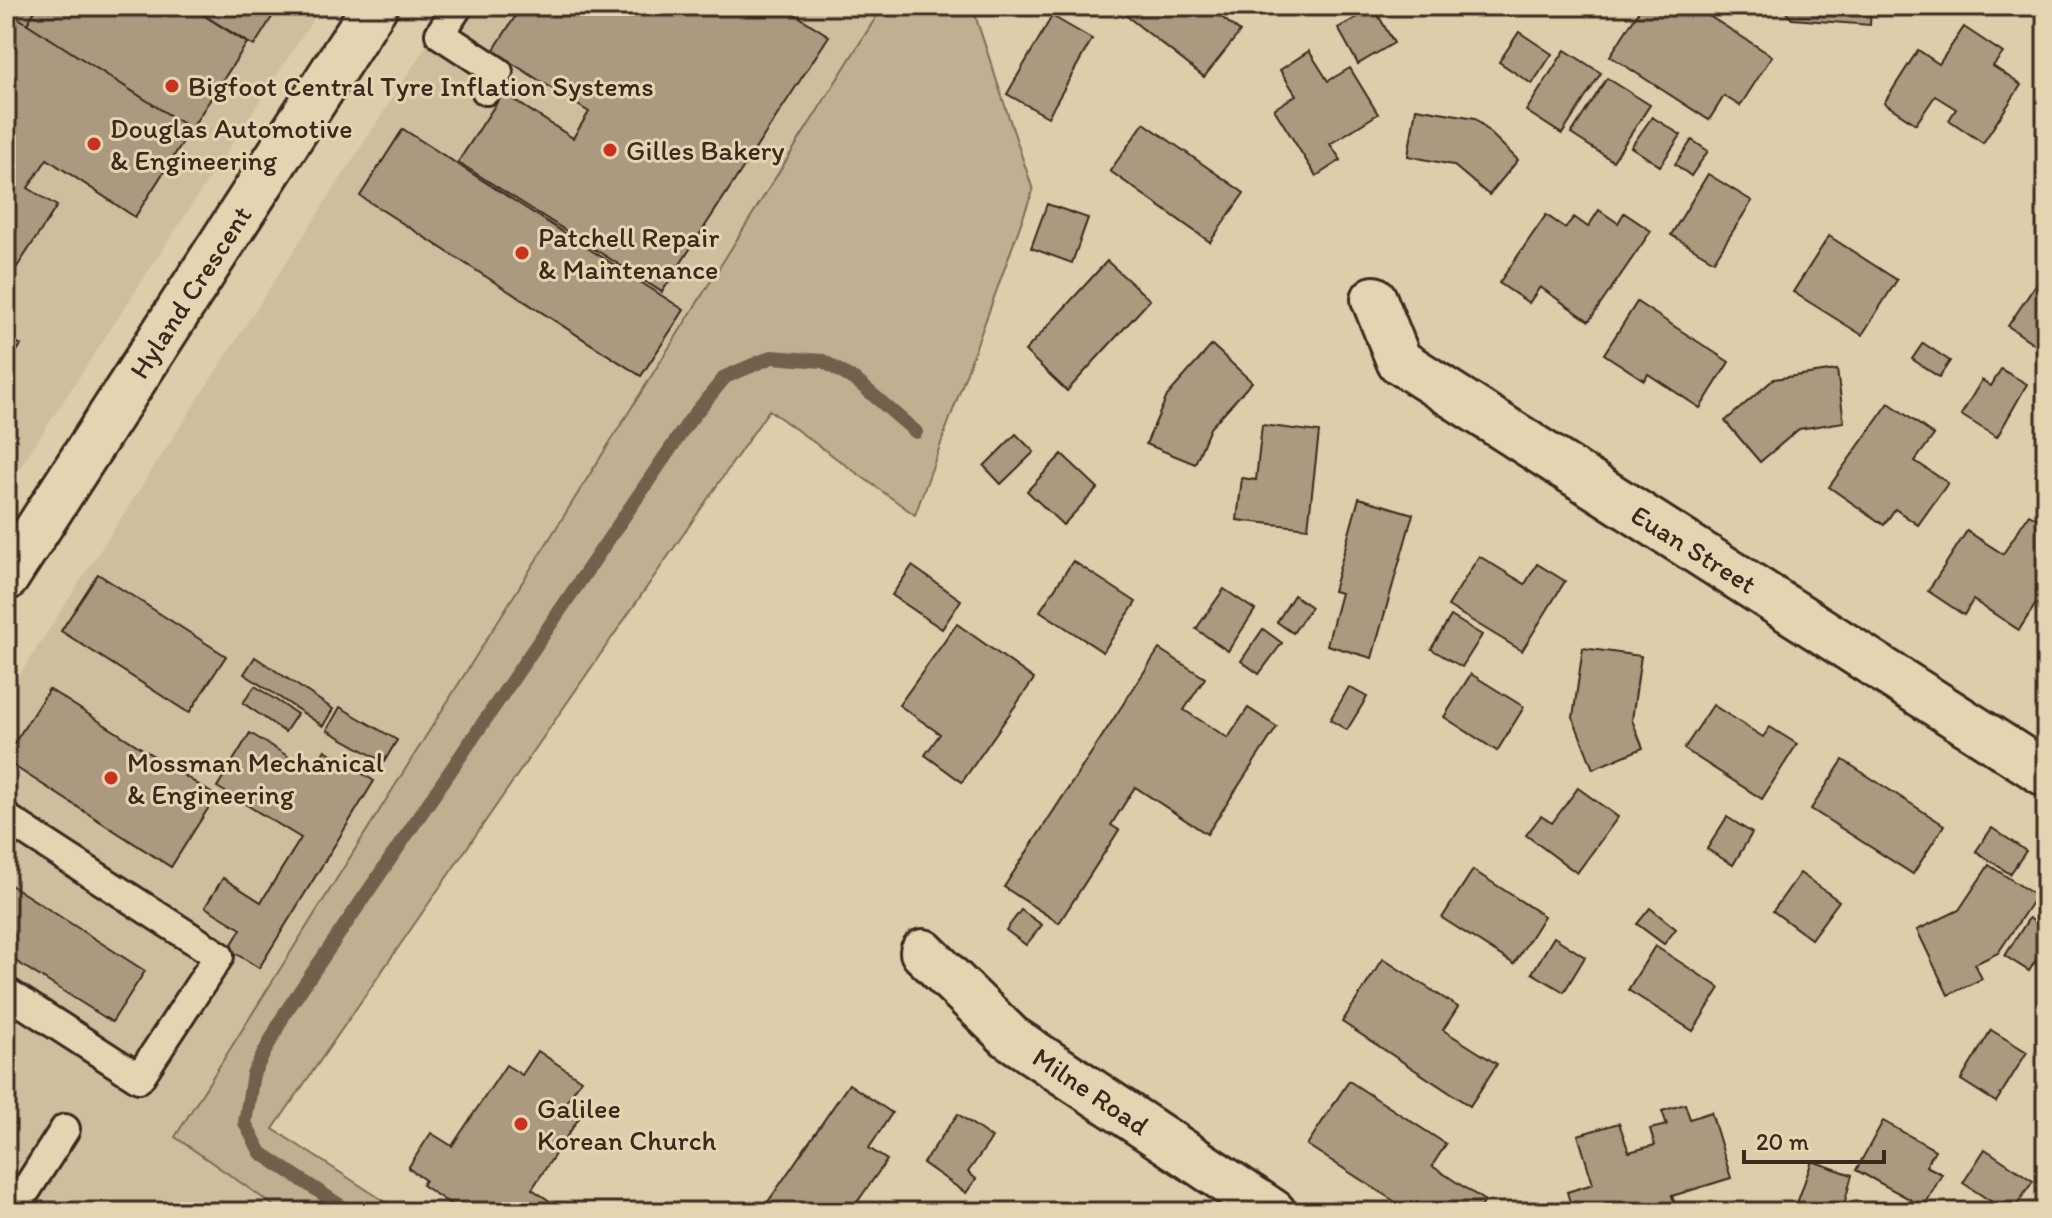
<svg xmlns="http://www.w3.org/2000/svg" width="2052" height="1218" viewBox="0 0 2052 1218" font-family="Itim,sans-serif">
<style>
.built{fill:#cfbe9e}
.green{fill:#c0af91;stroke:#7e6c58;stroke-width:2}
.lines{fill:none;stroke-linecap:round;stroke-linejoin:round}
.stream{stroke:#72614e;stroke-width:14}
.building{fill:#ab9a80;stroke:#3b2a1e;stroke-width:2}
.service-casing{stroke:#3b2a1e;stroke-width:34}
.minor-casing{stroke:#3b2a1e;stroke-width:50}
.service{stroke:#e5d4b1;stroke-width:28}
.minor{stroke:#e5d4b1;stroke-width:44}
.poi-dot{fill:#c8321e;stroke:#e5d4b1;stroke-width:3}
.labels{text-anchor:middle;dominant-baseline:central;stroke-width:6;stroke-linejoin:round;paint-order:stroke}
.poi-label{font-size:28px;fill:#3b2a1e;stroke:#e5d4b1;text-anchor:start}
.street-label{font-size:28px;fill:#3b2a1e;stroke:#e5d4b1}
</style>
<rect width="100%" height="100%" fill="#decdab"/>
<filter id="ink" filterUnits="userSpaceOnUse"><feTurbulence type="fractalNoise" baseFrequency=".0125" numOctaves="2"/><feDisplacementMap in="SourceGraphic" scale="16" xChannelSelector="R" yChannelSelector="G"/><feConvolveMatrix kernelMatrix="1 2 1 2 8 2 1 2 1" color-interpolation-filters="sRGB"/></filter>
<g filter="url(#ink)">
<g class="built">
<path d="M6,6H322L6,489Z"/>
<path d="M452,6H883L175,1136L283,1212H6V696Z"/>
</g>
<path class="green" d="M883,6H972L1033,190L915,515L769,410L273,1129L401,1212H283L175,1137Z"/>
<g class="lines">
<path class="stream" d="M350,1212L261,1153L245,1123L253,1074L285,1013L690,420L725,377L772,357L823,361L858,382L916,432"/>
</g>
<g class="building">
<path d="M6,6H38L27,24L6,10Z"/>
<path d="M38,6H189L247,43L191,129L27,24Z"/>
<path d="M189,6H279L254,46Z"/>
<path d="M522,6H782L829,36L662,292L458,162L503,93L573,138L589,112L493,51Z"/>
<path d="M1114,6H1208L1240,32L1204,77Z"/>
<path d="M1642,6H1682L1695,14L1698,9L1772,56L1740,106L1724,96L1709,120L1610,56Z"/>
<path d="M1780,6H1871L1870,25L1792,19Z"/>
<path d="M1374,8L1394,43L1358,64L1338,28Z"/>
<path d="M15,16L191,129L135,217L47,159L28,188L57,206L17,267L6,260V29Z"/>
<path d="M1052,16L1092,39L1048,117L1007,94Z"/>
<path d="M1964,27L2003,53L1993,66L2021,85L1983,143L1949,120L1956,109L1935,96L1916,124L1884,103L1918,50L1939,64Z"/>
<path d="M1519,32L1552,54L1532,84L1499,62Z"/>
<path d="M1565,50L1601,73L1562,134L1526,111Z"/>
<path d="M1309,51L1328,81L1350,68L1378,114L1330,144L1341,160L1316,176L1274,109L1296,95L1280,70Z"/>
<path d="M1607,78L1650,105L1613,161L1571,134Z"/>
<path d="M1416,108L1475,118L1518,160L1489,195L1453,165L1408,156Z"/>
<path d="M1652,117L1681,135L1660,166L1631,147Z"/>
<path d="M1144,123L1244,193L1210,242L1110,171Z"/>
<path d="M403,129L684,310L641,376L360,196Z"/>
<path d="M1692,140L1708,151L1691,176L1675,164Z"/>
<path d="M1708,174L1752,201L1714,261L1671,235Z"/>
<path d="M1047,204L1088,218L1072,263L1031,248Z"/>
<path d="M1599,210L1618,223L1624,213L1651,231L1589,321L1540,287L1529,303L1499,283L1546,215L1565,228L1574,217L1588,227Z"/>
<path d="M1829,236L1897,280L1862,335L1793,292Z"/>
<path d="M1107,261L1150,300L1067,391L1025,351Z"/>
<path d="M2039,280L2046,285V352L2008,326Z"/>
<path d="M1637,302L1729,362L1700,408L1648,374L1644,380L1604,354Z"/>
<path d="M6,335L21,345L6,368Z"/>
<path d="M1923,343L1950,361L1939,377L1912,359Z"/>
<path d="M1212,345L1252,382L1210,428L1195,464L1146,444L1167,396Z"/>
<path d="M2001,369L2027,384L1997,437L1961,415L1982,380L1991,386Z"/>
<path d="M1837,370L1844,422L1799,429L1760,462L1725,421L1774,379Z"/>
<path d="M1889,403L1934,435L1915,461L1948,483L1918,525L1895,509L1884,525L1829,487Z"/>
<path d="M1262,425L1319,432L1308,528L1237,520L1242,478L1256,480Z"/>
<path d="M1016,434L1034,452L1001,484L984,466Z"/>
<path d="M1062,454L1098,488L1063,525L1027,491Z"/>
<path d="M1359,498L1413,514L1372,658L1327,645L1341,593L1333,591Z"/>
<path d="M2029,514L2046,524V588L2019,630L1973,600L1964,615L1928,591L1967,531L2003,554Z"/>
<path d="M1479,556L1525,584L1537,564L1565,581L1522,651L1448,606Z"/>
<path d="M1073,561L1136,602L1103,652L1040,611Z"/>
<path d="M912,566L961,600L942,629L892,595Z"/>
<path d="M98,574L226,656L189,713L61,631Z"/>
<path d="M1224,589L1255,610L1228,651L1196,629Z"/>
<path d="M1294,595L1311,607L1293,633L1277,622Z"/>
<path d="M1451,616L1482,635L1462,667L1431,649Z"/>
<path d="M957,624L1034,679L962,782L925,755L940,734L899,705Z"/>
<path d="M1263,629L1282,643L1259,674L1241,661Z"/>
<path d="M1583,648L1641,656L1632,720L1643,748L1593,769L1573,718Z"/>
<path d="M1159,649L1205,678L1184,710L1228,738L1248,708L1277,727L1207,834L1135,787L1111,825L1119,830L1059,923L1004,887Z"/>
<path d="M255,657L333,709L323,726L244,674Z"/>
<path d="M1471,674L1524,707L1497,751L1444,717Z"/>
<path d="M255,686L297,714L285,732L243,703Z"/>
<path d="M1349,687L1367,697L1347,730L1330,720Z"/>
<path d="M49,689L216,796L171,867L6,761V756Z"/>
<path d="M1713,705L1763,737L1770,727L1797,744L1762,799L1684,749Z"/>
<path d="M340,707L397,740L384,762L327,730Z"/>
<path d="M250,733L312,771L325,750L374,781L259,968L229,949L241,929L205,907L223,878L261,902L301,838L217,787Z"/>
<path d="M1843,760L1944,825L1913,874L1811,809Z"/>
<path d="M1578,788L1618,817L1577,873L1526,835L1541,816L1552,823Z"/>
<path d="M1727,817L1752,833L1733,865L1707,849Z"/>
<path d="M1992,828L2026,851L2010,874L1976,851Z"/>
<path d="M1989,865L2036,896L1998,953L1975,964L1982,979L1948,995L1917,930L1959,910Z"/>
<path d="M1473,870L1544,916L1514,964L1442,918Z"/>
<path d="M1800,873L1839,901L1811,939L1773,911Z"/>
<path d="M6,882L145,971L112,1022L6,955Z"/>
<path d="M1650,908L1676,929L1664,944L1637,924Z"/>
<path d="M1021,910L1042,925L1026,945L1006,930Z"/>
<path d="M2029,918L2046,929V944L2029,971L2005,956Z"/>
<path d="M1554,937L1585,957L1564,992L1532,973Z"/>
<path d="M1655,946L1720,988L1693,1031L1628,990Z"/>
<path d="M1383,959L1458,1007L1443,1030L1497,1064L1470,1106L1342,1022Z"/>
<path d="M1991,1030L2027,1052L1996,1102L1961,1080Z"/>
<path d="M538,1051L581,1080L565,1104L581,1115L532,1189L566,1212H462L422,1185L425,1180L408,1168L431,1133L452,1146L506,1065L522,1075Z"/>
<path d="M1349,1081L1446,1144L1432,1166L1485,1201L1478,1212H1411L1307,1145Z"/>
<path d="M849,1084L892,1113L869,1148L887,1160L850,1212H761Z"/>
<path d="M1685,1104L1690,1119L1711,1112L1731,1178L1672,1196L1678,1212H1573L1567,1192L1593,1184L1578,1135L1619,1123L1629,1152L1655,1145L1650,1129L1667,1125L1662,1111Z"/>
<path d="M958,1114L992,1138L968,1172L976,1179L966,1193L923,1163Z"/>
<path d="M1883,1121L1935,1150L1926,1166L1942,1174L1924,1207L1856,1170Z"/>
<path d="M1985,1149L2033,1181L2012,1212H2007L1963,1183Z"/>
<path d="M1812,1161L1852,1175L1842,1212H1794Z"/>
</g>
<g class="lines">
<defs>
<g id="service">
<path d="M458,6L440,34L498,72L486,90"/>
<path d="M6,818L219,956L139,1078L6,992"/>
<path d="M12,1212L65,1129"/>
</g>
<g id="minor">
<path d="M1374,299L1399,361L2046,774"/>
<path d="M6,578L375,6"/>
<path d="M923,952L1010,1037L1273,1212"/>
</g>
</defs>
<use href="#service" class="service-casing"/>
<use href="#minor" class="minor-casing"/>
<use href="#service" class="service"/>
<use href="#minor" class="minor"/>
</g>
</g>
<g class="poi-dot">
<circle cx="172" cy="86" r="8"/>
<circle cx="94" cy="144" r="8"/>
<circle cx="610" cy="150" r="8"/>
<circle cx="522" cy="253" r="8"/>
<circle cx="111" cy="778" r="8"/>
<circle cx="521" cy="1124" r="8"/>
</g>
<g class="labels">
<g class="poi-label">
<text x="188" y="86">Bigfoot Central Tyre Inflation Systems</text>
<text x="110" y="128">Douglas Automotive<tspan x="110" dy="32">&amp; Engineering</tspan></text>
<text x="626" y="150">Gilles Bakery</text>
<text x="538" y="237">Patchell Repair<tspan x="538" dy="32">&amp; Maintenance</tspan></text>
<text x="127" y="762">Mossman Mechanical<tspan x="127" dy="32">&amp; Engineering</tspan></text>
<text x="537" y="1108">Galilee<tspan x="537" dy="32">Korean Church</tspan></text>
</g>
<g class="street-label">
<text transform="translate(190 292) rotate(-57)">Hyland Crescent</text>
<text transform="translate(1694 549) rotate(32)">Euan Street</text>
<text transform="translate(1091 1091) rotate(34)">Milne Road</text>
</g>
</g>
<rect width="2052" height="1218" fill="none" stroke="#e5d4b1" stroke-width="32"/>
<rect x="16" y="16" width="2020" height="1186" fill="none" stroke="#3b2a1e" stroke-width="3" filter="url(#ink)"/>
<path d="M1744 1150v12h140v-12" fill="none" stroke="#3b2a1e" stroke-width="4"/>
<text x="1756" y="1150" font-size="24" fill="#3b2a1e" stroke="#e5d4b1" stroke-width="6" paint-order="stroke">20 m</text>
</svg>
